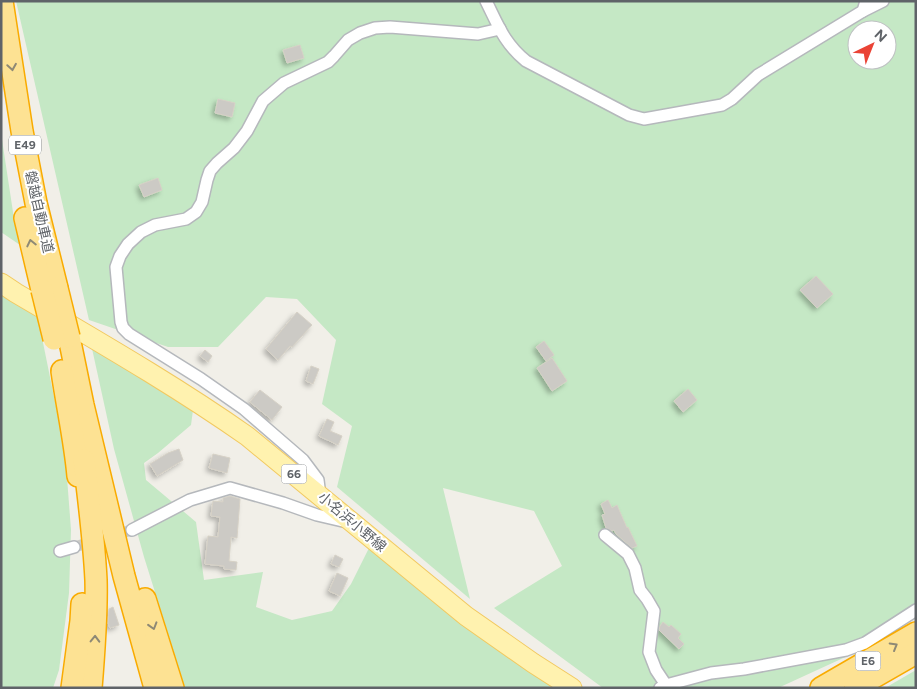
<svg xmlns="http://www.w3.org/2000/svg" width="917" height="689" viewBox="0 0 917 689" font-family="Figtree,'Noto Sans JP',sans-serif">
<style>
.green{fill:#c5e8c5;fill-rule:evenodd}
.building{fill:#cccac5;stroke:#d6d1c6;filter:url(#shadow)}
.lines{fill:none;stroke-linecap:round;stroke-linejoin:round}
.minor-tunnel{stroke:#ccccc8;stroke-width:11;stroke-dasharray:11 5.5;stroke-linecap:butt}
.minor-casing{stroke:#b5b8bc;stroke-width:14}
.primary-casing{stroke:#f2c960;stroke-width:21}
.motorway-casing{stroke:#f9ab00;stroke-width:24}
.minor{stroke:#fff;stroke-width:11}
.primary{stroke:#fff2af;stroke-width:19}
.motorway{stroke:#fde293;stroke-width:21}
.motorway-bridge-casing{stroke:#f9ab00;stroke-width:24;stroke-linecap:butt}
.motorway-bridge{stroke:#fde293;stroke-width:21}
.oneway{stroke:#8e8975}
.labels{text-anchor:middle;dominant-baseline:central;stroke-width:4;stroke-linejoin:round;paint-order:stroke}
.shield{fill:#fff;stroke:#8f9295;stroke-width:1}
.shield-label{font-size:12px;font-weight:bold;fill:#5f6368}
.street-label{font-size:14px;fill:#5f6368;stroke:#fff}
</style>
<defs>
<filter id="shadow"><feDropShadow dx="-3" dy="3" stdDeviation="2.5" flood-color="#0004"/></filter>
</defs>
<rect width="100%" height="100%" fill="#f1efe8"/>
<g class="green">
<path d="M16,1H916V603L852,654L778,688H603L494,608L562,566L534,511L443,488L470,599L337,487L352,426L322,404L336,340L297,299L266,297L218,347H168L89,320ZM857,30H887V60H857Z"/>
<path d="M1,133L13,212L20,245L1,232Z"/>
<path d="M1,294L38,318L65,451L71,530L69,593L59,670L53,688H1Z"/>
<path d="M91,344L193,410L191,425L158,453L144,463L146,480L196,522L204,580L263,572L256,607L292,620L332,611L351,584L370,546L542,680L553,688H185L144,557L114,449Z"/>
<path d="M916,670V688H885Z"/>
</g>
<g class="building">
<path d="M300,45L304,58L287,63L283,50Z"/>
<path d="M218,99L235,103L232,117L215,113Z"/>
<path d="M158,178L162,190L144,197L139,185Z"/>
<path d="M816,276L833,294L817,308L800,290Z"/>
<path d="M297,312L312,325L292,347L290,346L278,360L266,349Z"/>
<path d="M544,341L554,355L546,361L536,347Z"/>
<path d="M205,350L212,356L208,362L200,356Z"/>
<path d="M552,358L567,381L552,391L537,368Z"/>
<path d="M311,366L319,369L313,384L306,381Z"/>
<path d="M688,389L697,400L683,412L674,401Z"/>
<path d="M260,390L282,407L272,420L250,402Z"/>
<path d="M327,419L334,422L330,431L342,436L338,445L319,436Z"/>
<path d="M179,449L183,460L157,476L150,464L168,453Z"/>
<path d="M213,454L230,458L227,473L209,468Z"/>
<path d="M230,496L240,499L237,538L231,537L229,561L237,562L236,570L224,569V566L205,564L208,536L218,537L220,517L211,516L213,501L223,502V498Z"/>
<path d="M608,500L612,508L617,505L627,528L628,527L637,546L632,548L616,534L614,530L612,531L606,528L602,515L605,514L601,504Z"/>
<path d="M335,555L343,559L339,567L331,564Z"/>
<path d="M337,573L348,578L340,596L329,591Z"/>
<path d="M113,607L119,625L110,628L108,623L109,609Z"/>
<path d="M663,622L669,627L671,625L681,634L678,638L684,644L679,649L659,630L660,626Z"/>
</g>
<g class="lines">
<path class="minor-tunnel" d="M74,547L132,530"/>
<defs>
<g id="minor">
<path d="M486,1C498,25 504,43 526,61L629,115L644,119L722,105L732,99L758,75L863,11L866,1"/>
<path d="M863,11L883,1"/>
<path d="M320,496L318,480L303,460L244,409L201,379L129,334L123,328L121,322L116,267L120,256L128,244L141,232L155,225L186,219L196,212L202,202L207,180L210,171L217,163L234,148L247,131L263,101L284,83L328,62L334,56L348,40L360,33L375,28L390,27L478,34L500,29"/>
<path d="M132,530L190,500L230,488L283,503L317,515L347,522"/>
<path d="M605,535L628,554L635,568L640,590L647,599L654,611L649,652L656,670L666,685"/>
<path d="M60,551L74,547"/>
<path d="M660,688L666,685L711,673L744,669L846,650L865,643L916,610"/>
</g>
<path id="primary" d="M1,283L16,293C94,339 173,384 247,436L466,616L533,663L572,688"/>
<g id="motorway">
<path d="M2,1L22,131L36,203L57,288"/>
<path d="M25,218L42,290"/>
<path d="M69,337L83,405L124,576L155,688"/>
<path d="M62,371C67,406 75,441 78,476"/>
<path d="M84,460C89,500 94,540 96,580C97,615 94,652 91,688"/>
<path d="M145,599L173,688"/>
<path d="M72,688L81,621L82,604"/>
<path d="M821,688L916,633"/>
<path d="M855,688L916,653"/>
</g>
</defs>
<use href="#minor" class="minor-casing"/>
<use href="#primary" class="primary-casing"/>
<use href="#motorway" class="motorway-casing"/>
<use href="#minor" class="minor"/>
<use href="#primary" class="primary"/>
<use href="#motorway" class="motorway"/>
<defs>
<g id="motorway-bridge">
<path d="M57,288L69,337"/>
<path d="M42,290L54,339"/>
</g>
</defs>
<use href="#motorway-bridge" class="motorway-bridge-casing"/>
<use href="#motorway-bridge" class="motorway-bridge"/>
</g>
<defs><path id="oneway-chevron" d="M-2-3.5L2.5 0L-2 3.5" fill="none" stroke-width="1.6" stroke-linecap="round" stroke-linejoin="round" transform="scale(1.25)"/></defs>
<g class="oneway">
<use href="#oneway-chevron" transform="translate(12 67) rotate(81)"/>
<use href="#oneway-chevron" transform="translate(31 243) rotate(-103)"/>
<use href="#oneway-chevron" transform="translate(153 626) rotate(73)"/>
<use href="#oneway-chevron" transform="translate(95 639) rotate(-89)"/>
<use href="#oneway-chevron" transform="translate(894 646) rotate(-30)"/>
</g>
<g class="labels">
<g class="shield">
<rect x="9" y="135.5" width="32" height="19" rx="4"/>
<rect x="281.5" y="464.5" width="25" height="19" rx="4"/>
<rect x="855.5" y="651.5" width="25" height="19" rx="4"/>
</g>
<g class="shield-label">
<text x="25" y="145">E49</text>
<text x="294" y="474">66</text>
<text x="868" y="661">E6</text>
</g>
<g class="street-label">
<text transform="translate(39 212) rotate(77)">磐越自動車道</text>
<text transform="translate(352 522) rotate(40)">小名浜小野線</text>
</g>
</g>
<rect width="917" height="689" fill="none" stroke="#5f6368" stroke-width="5"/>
<g transform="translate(872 45) rotate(43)"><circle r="24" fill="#ffffff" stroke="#bfc1c3"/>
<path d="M0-4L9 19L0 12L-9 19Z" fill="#ea4335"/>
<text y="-8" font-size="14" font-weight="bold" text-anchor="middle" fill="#5f6368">N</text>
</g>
</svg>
